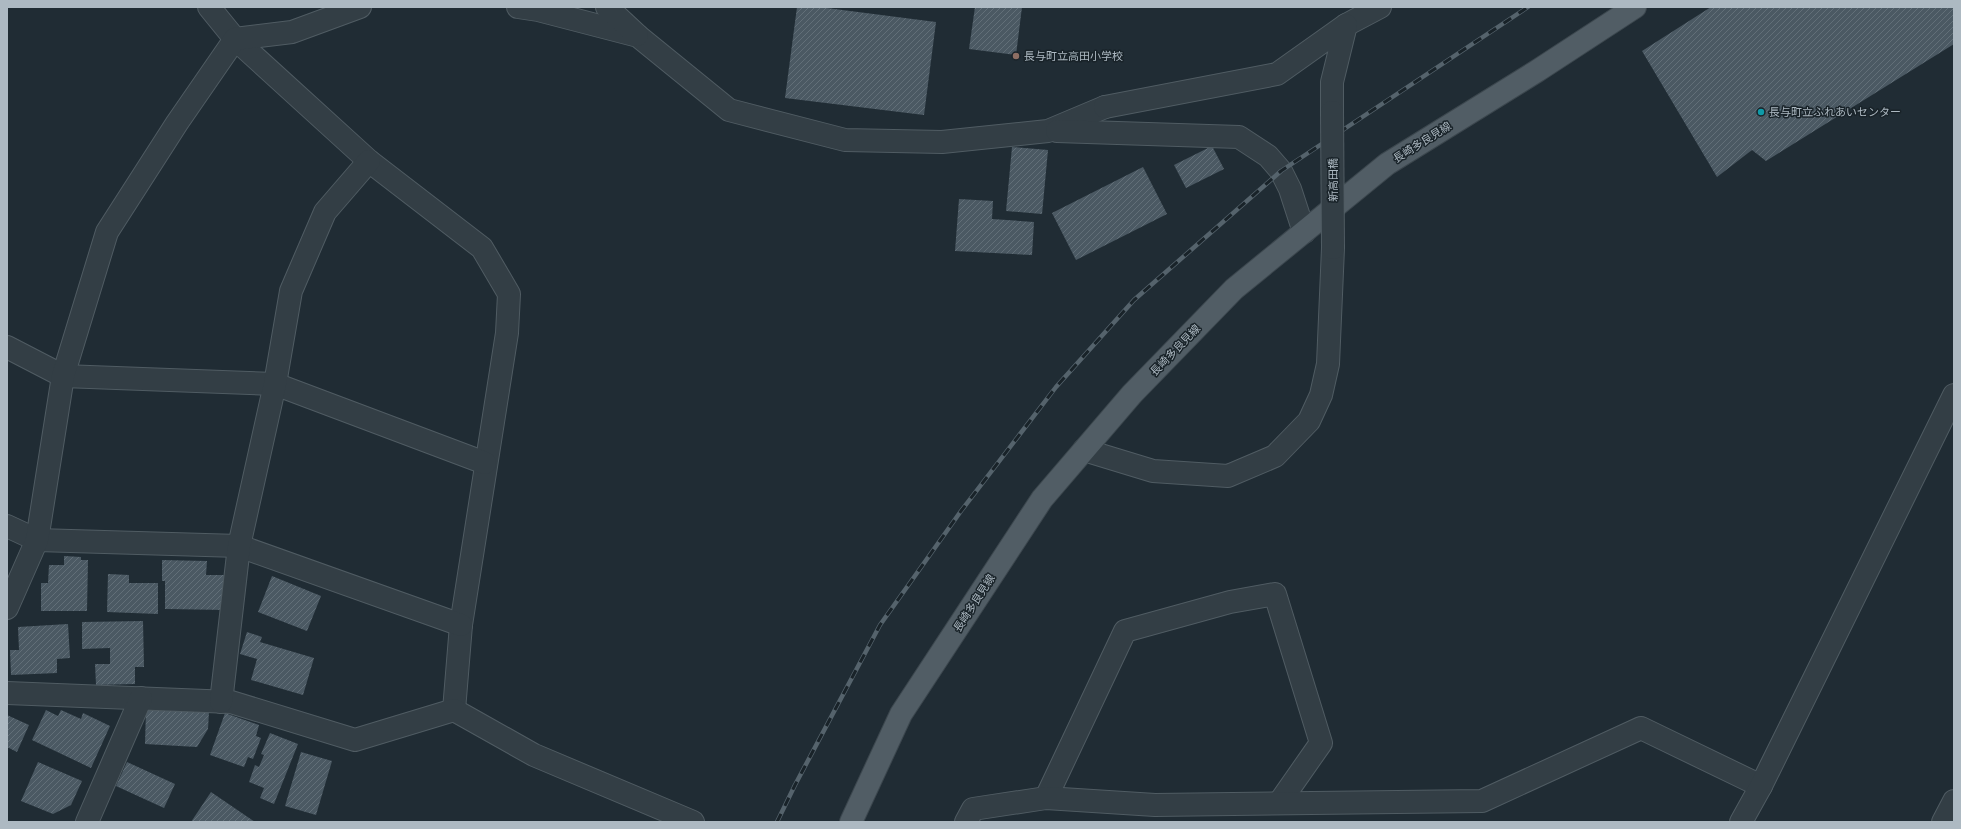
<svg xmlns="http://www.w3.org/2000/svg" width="1961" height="829" viewBox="0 0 1961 829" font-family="'DM Sans','Noto Sans JP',sans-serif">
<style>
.building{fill:url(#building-hatch)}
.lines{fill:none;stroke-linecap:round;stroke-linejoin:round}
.minor-casing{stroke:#505c63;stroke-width:24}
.tertiary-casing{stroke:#505c63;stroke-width:24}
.primary-casing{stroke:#3c474e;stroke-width:24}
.minor{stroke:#333e45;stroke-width:22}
.tertiary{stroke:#333e45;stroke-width:22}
.primary{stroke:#515d65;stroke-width:22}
.rail-casing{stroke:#55636c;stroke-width:4.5}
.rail{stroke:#192329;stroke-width:3;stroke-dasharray:9;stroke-linecap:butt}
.tertiary-bridge-casing{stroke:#505c63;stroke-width:24;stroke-linecap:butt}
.tertiary-bridge{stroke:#333e45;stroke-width:22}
.education-dot{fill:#8d6e63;stroke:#192329;stroke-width:1.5}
.culture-dot{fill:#0f9aa8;stroke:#192329;stroke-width:1.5}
.labels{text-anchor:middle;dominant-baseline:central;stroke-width:3;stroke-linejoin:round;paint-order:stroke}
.poi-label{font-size:11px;fill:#adb9c2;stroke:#192329;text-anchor:start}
.street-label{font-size:11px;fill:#adb9c2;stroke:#192329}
</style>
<defs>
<pattern id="building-hatch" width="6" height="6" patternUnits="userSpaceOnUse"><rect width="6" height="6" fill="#4b5963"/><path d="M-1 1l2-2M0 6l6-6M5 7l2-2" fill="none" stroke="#626f78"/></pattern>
</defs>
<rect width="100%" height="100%" fill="#202c34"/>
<g class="building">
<path d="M797,7H819L936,22L924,115L785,98Z"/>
<path d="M975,7H1022L1016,55L969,49Z"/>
<path d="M1711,7H1954V44L1766,161L1752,150L1717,177L1642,51Z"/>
<path d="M1212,146L1224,169L1186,188L1174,165Z"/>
<path d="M1012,147L1048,150L1042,214L1006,211Z"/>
<path d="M1143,167L1167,214L1076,260L1052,213Z"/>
<path d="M959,199L993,201L992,219L1034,222L1032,255L955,251Z"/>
<path d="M64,556L81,557V560H88L87,611H41V583H48L49,565H64Z"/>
<path d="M162,560L207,561L206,575H226L225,610L165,609V581H162Z"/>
<path d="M108,574L129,575V583H158V614L107,612Z"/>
<path d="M272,576L321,596L307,631L258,612Z"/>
<path d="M143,621L144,667H135V684L96,685L95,664H110V648L82,649V622Z"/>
<path d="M68,624L70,658L57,659V673L11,675L10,650H19L18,627Z"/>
<path d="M247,632L262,637L260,642L314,658L303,695L251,680L257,659L240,654Z"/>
<path d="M46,710L58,716L61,710L81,719L83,713L110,726L91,768L32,740Z"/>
<path d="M146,710L209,712L208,729L197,747L145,744Z"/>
<path d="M225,713L259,725L256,736L261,738L253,759L248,757L244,767L210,755Z"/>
<path d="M7,715L29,725L17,752L7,747Z"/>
<path d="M270,733L298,744L274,804L260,798L264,788L249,782L255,765L259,767L264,755L261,754Z"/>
<path d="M301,752L332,761L316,815L285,806Z"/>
<path d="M38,762L82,781L71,805L53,814L21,801Z"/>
<path d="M127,762L175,784L164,808L116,786Z"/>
<path d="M211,792L255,822H191Z"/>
</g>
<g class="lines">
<defs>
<g id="minor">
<path d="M209,7L235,39L369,161L482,248L509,294L507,333L461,625L454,710"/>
<path d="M518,7L538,10L638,36L729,110L845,140L942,142L1048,131L1105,107"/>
<path d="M607,7L637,35"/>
<path d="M1346,25L1380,7"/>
<path d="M1057,131L1239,137L1268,156L1281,171L1290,189L1304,232"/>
<path d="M7,347L63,376L275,384L485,463"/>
<path d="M7,526L37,540L239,546L461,625"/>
<path d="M7,608L37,540L63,376L107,232L177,123L235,39L292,32L360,7"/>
<path d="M7,693L231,702L355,740L454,710L534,755L693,822"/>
<path d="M221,702L239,546L275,384L291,291L325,212L369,161"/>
<path d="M1046,798L1125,631L1230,602L1275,594L1321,743L1279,803"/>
<path d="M87,822L141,698"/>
<path d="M966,822L973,809L1046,798L1155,805L1482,801L1641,728L1761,786"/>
<path d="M1741,822L1761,786L1954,395"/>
<path d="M1943,822L1954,801"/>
</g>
<g id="tertiary">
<path d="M1105,107L1277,74L1346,25L1332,82V112"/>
<path d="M1084,450L1153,471L1228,476L1275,456L1309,421L1321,395L1328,364L1333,248"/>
</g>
<path id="primary" d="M851,822L901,714L1042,499L1132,394L1234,289L1387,164L1537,71L1635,7"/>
</defs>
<use href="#minor" class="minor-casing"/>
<use href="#tertiary" class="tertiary-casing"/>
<use href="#primary" class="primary-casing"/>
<use href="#minor" class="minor"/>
<use href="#tertiary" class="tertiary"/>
<use href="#primary" class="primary"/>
<defs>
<path id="rail" d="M777,822L795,785L880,625L961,511L1056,387L1134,300L1281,171L1528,7"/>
</defs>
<use href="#rail" class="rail-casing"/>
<use href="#rail" class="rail"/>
<defs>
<path id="tertiary-bridge" d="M1332,112L1333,248"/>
</defs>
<use href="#tertiary-bridge" class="tertiary-bridge-casing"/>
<use href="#tertiary-bridge" class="tertiary-bridge"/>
</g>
<circle class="education-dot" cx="1016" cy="56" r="4"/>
<circle class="culture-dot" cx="1761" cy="112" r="4"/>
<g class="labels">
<g class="poi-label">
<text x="1024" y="56">長与町立高田小学校</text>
<text x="1769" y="112">長与町立ふれあいセンター</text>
</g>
<g class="street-label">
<text transform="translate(1422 142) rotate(-32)">長崎多良見線</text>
<text transform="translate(1333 180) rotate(-90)">新高田橋</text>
<text transform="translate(1175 350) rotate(-46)">長崎多良見線</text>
<text transform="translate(974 603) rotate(-57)">長崎多良見線</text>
</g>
</g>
<rect width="1961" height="829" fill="none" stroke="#adb9c2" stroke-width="16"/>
</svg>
